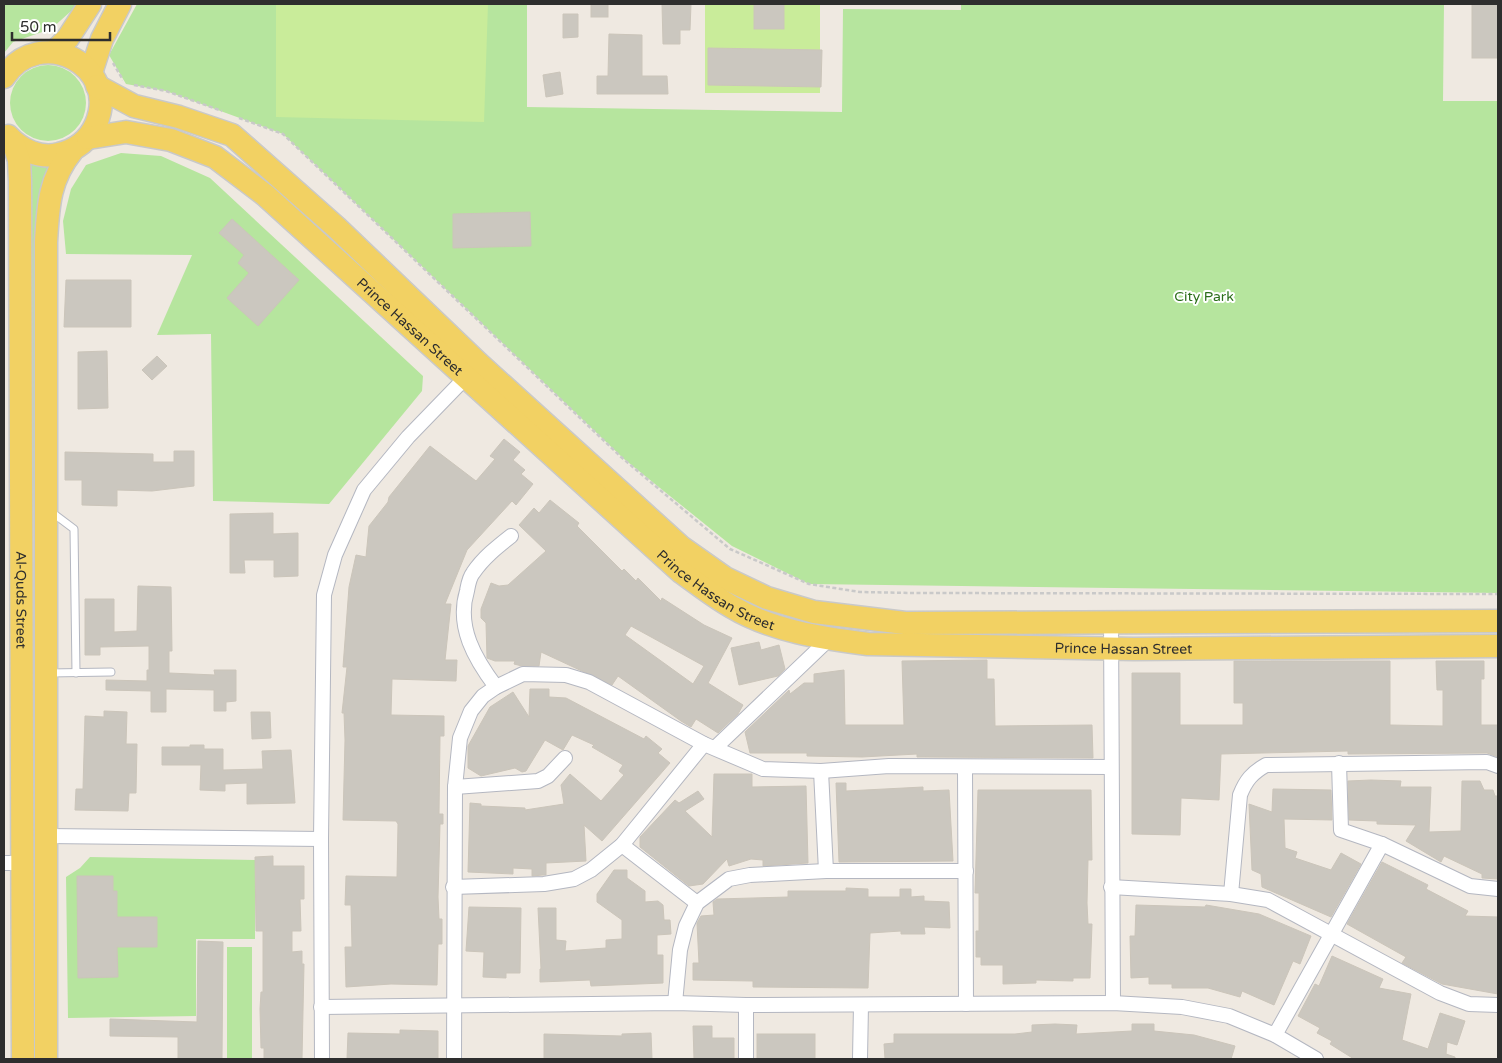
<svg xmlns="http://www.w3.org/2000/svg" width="1502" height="1063" viewBox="0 0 1502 1063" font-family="'Varela Round',sans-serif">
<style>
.green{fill:#b6e59e}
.pitch{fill:#c9ec9a}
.building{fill:#cbc7bf;stroke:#cbc5ba;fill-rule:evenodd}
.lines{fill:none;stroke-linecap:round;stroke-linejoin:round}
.lane-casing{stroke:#b4b7c1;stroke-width:9}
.street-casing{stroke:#b4b7c1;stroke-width:16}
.primary-casing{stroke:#c9c9c9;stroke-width:25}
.path{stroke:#c9c9c9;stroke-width:2.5;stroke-dasharray:4 2.5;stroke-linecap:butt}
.lane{stroke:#fff;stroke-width:7}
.street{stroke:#fff;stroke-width:14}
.primary{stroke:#f2d163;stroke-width:22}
.labels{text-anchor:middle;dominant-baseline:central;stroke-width:4;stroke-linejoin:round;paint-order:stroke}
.park-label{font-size:14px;fill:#2c6e1b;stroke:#fff}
.street-label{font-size:14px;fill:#2e2e2e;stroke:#fff}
</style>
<rect width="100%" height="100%" fill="#efe9e1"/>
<g class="green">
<path d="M4,4H79L51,29L13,42L4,53Z"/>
<path d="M137,4H527V107L842,112L843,9L961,10V4H1444L1443,101H1498V593L809,584L732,546L624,459L283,134L166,91L126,84L109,55Z"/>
<circle cx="48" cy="103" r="38"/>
<path d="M121,153L161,156L210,178L423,376L422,391L329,504L213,501L211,334L157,335L192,255L66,254L63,221L71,189L86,165Z"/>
<path d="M26,163L41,166L50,164L36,544L34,543L33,477L28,453Z"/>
<path d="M90,857L255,860V939H196V1016L68,1018L66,877L80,868Z"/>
<rect x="227" y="947" width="25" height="112"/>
</g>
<g class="pitch">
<path d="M276,4H488L484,122L276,117Z"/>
<rect x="705" y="4" width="115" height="89"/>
</g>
<g class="building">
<rect x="591" y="4" width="17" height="13"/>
<path d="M662,4H691L690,30H680V44H663Z"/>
<rect x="754" y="4" width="30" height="25"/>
<rect x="1472" y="4" width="26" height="54"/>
<path d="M563,14H578V37L563,38Z"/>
<path d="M609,34L642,35V76H667L668,94H597V76H608Z"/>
<path d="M708,48L822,50L821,87L708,85Z"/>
<path d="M560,72L563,94L546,97L543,75Z"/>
<path d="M530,212L531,246L453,248V214Z"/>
<path d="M232,219L299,280L258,326L227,298L249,273L238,263L244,255L219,233Z"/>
<path d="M66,280H131V327H64Z"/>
<path d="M107,351L108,408L78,409V352Z"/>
<path d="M157,356L167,366L152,380L142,370Z"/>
<path d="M504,439L520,452L513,460L525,470L521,474L533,484L516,505L512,501L467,550L445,604H451L445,660H457L456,681L392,679L391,715L444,716V736H440L439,814H443V824H440L438,897L439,919H442V944H438L437,985L391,984L346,987L345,947H352L351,905H345L346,876L397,877L398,824L396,821L343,820L345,740L344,713H342L347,667H343L349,587L356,555L366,557L369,526L388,502L389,497L430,446L476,481L495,459L490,456Z"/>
<path d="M174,451H194V486L152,491L117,490V506L82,505V480H65V452L153,454V462H174Z"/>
<path d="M550,500L579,523L577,526L622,571L624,569L636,581L638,578L661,601L662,598L704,625L732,638L708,683L743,705L738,714L718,733L696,719L691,727L681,721L618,676L612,685L541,652L539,666H522L514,664L515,661H495L487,658L486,623L481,618V609L491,583L499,586L508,585L546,551L519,525L534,508L539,513ZM631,626L704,666L693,684L625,635Z"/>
<path d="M273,513V534L298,533V576L274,577V560H244L245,573H230V514Z"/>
<path d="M138,586L171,587L172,651H169V673L215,675L214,670H236V701L226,702V711H214V690L166,689V712H151V691L106,690V680L147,681V670H149V646L100,647V655H85V599H114V632L137,631Z"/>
<path d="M759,642L761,650L779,645L785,669L778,676L739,685L731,648Z"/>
<path d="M987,660V679H994L995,726L1092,725L1093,758L924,757H917V754L862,757L807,756V753H750L745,732L789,690L790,694L804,683H814V674L844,670L845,725H904L902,661Z"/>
<path d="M1234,661H1390V725L1443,726V690H1437L1436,661H1484V679H1481V725H1498V757L1487,753L1348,754V751L1221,754L1219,800L1181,798L1180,835L1132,834V673H1180V725H1243V703H1234Z"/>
<path d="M530,689H549V697L566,698L644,739L646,736L662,749L658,753L670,763L602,841L584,825L586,861L546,863V875H543L532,876V869L513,868V874L468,872L470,803L481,804V806L525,808V810L564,804L561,785L570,774L601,801L624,775L619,771L623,765L592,747L594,745L572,735L563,750L545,740L526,771L522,772L515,768L481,776L468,768V746L490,707L513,692L529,717Z"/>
<path d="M104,711L127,712L126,744H137L136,793H129L128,811L75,810L76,789H83L85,716L104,717Z"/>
<path d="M251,712H270L271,738L252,739Z"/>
<path d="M190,745H204V749H223V770L263,769L262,751L291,750L295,803L247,804V783L225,784V791L200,790L201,765H162V747H190Z"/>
<path d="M714,774H752V787L806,786L808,863L763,866V860L751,859L729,866L727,859L703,884L689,886L640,847V837L675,800L679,803L698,791L704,799L685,811L712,837Z"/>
<path d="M1371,780L1401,781L1400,787H1431L1429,832L1461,831L1462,781H1480L1484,790H1493L1495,796H1498V879L1482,878V874L1444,856L1441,862L1406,841L1416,825L1377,824V821L1349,820L1348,781Z"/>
<path d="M836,783H846V791L923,787V791L949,790L953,861L839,862Z"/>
<path d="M1273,789L1331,790L1332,820L1284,819L1285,848L1297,852L1295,858L1331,870L1341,853L1361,864L1331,917L1262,887L1261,874L1252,870L1249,804L1272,812Z"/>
<path d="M978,790H1091L1092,860H1088L1087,903L1088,924H1092L1090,978H1073V981L1036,980V983L1003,984V965H981V957H976V931H979V893H975Z"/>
<path d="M273,856V866H304V899H300L301,931H292V952L302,951V964H304L302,1059H264V1048H261L260,1009L261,992H263V931H256L255,857Z"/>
<path d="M1382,862L1428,885L1426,889L1468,911L1465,916L1498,917V994L1442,984L1402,963L1406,957L1347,924Z"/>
<path d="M614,870H627V878L645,891V902L658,901L663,905L664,920H670L671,934L657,935V955H663V983L591,986L590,980L540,982V969H541L538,908H556V940L566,941L565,951L606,948V940L622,939V920L597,902V894Z"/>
<path d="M77,876H113V891H117V917H157V947H117L118,977L78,978Z"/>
<path d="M846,888L868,889V897H900V889H911V897L924,896V901L949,902L950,928L924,927L925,934H901V931L870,933L868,988L753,987V981L693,980V963H699L697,923L701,916L714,915L713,902L717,899L788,897V891H846Z"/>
<path d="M1136,905L1205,907L1206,905L1259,914L1311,936L1300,964L1293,961L1274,1005L1242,991L1240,997L1208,988H1172V984H1149V977L1131,978L1130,936H1135Z"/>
<path d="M469,907L521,908L520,973H506V978L483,977L484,952L466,951Z"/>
<path d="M198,941L223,942L222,1059H178V1037L110,1036V1019L197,1022Z"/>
<path d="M1332,956L1383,979L1379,988L1411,994L1402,1040L1428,1049L1440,1013L1465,1021L1457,1045L1447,1042L1446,1054L1455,1057V1059H1354L1330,1044L1332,1041L1317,1033L1320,1028L1298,1016L1315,984L1319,986Z"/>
<path d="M1055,1024L1077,1025L1076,1034L1132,1031V1024H1154V1031L1194,1035L1235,1046L1231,1059H885L884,1044L894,1043V1034H1015L1032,1032V1025Z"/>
<path d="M693,1026H712V1038H734V1059H694Z"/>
<path d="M400,1030L438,1031V1059H347L348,1033L400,1034Z"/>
<path d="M651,1033L652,1059H544V1034L622,1036V1034Z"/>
<rect x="757" y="1034" width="58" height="25"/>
</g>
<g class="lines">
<defs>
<g id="lane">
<path d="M50,511L74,529L76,673"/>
<path d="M49,673L111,672"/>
</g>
<g id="street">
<path d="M1111,621L1113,1003"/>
<path d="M496,687C475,659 456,627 467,591C468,586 469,578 473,573C483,558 497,547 511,536"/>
<path d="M716,747L829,639"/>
<path d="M1339,763L1341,830L1382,844L1470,886L1498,889"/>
<path d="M965,768L966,1004"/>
<path d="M821,771L826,871"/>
<path d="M455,787L538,781L548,776L565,758"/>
<path d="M46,836L321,839"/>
<path d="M622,845L697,903"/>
<path d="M4,863H21"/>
<path d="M453,887L544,884L574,879L591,870L622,845L704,744"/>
<path d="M1111,887L1231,894L1268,900L1440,993L1469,1004L1498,1005"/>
<path d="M1231,894L1240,795C1246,780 1252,773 1266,765L1487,762L1498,766"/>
<path d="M675,1003L680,950L686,926L697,903L729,879L750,875L826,871H966"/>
<path d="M321,1007L675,1003L746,1005L1113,1003L1182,1007L1229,1016L1275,1035L1316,1059"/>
<path d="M1275,1035L1382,844"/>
<path d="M322,1059L321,839L324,595L335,555L364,490L408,437L470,373"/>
<path d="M454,1059L455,787L460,738L471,711L483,696L496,687L523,674L566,675L589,682L704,744L763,769L821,771L889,766L1111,767"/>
<path d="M746,1059V1005"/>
<path d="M860,1059L861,1005"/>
</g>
<g id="primary">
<path d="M54,52L68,38L90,4"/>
<path d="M91,73L102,39L120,4"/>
<path d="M4,77C40,23 121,66 96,124C89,140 76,150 59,154C40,159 21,150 8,136"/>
<path d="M97,86L134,106L179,117L232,135L336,227L478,363L681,547L725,578L767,598L814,612L905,623L1498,621"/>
<path id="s1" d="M88,138L126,132L171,140L215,157L265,195L681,572C698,584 714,597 732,607C772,631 822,638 868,644L1134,649L1498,646"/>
<path id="s2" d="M13,142L19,160L20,181L23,1059"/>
<path d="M46,1059V242C48,207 49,179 72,151"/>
</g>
</defs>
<use href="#lane" class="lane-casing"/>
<use href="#street" class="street-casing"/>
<use href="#primary" class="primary-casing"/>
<g class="path">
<path d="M113,63L123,80"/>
<path d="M134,85L166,91L222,111"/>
<path d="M239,118L283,134L621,457L730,549L809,584L860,592L912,593L1498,594"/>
</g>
<use href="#lane" class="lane"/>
<use href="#street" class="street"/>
<use href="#primary" class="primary"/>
</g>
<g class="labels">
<g class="park-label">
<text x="1204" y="296">City Park</text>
</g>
<g class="street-label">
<text stroke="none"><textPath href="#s1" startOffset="390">Prince Hassan Street</textPath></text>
<text stroke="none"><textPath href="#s1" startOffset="795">Prince Hassan Street</textPath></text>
<text stroke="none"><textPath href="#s2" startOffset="459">Al-Quds Street</textPath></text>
<text stroke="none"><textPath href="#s1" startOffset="1215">Prince Hassan Street</textPath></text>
</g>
</g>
<rect width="1502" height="1063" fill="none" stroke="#2e2e2e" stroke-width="10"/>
<path d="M12 32v8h98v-8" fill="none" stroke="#2e2e2e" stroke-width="2.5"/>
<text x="20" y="32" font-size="15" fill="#2e2e2e" stroke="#ffffff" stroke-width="4" paint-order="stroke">50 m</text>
</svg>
